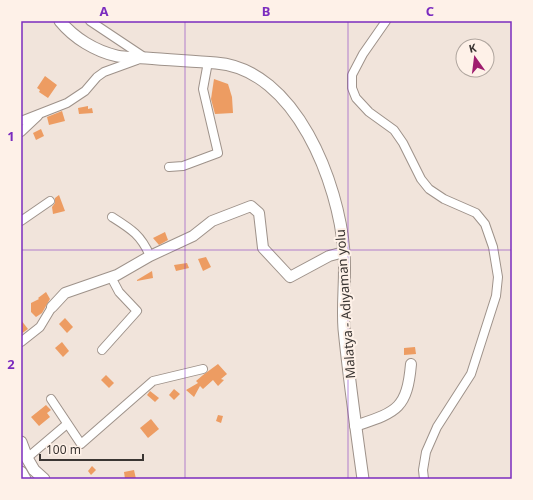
<svg xmlns="http://www.w3.org/2000/svg" width="533" height="500" viewBox="0 0 533 500" font-family="'Noto Sans',sans-serif">
<style>
.building{fill:#ed9c62}
.lines{fill:none;stroke-linecap:round;stroke-linejoin:round}
.minor-casing{stroke:#9e928a;stroke-width:10}
.tertiary-casing{stroke:#9e928a;stroke-width:12}
.secondary-casing{stroke:#9e928a;stroke-width:13}
.minor{stroke:#fff;stroke-width:8}
.tertiary{stroke:#fff;stroke-width:10}
.secondary{stroke:#fff;stroke-width:11}
.grid{fill:none;stroke:#7b2cbf;stroke-width:1;stroke-opacity:0.55}
.labels{text-anchor:middle;dominant-baseline:central;stroke-width:4;stroke-linejoin:round;paint-order:stroke}
.street-label{font-size:13px;fill:#3a3532;stroke:#fef1e8}
.neatline{fill:none;stroke:#7b2cbf;stroke-width:1.5}
.grid-label{font-size:13px;text-anchor:middle;font-weight:bold;fill:#7b2cbf}
</style>
<rect width="100%" height="100%" fill="#f1e4db"/>
<g class="building">
<path d="M45,76L57,85L48,98L39,92L40,90L37,88Z"/>
<path d="M214,79L228,84L232,97L233,113L215,114L211,99Z"/>
<path d="M88,106V109L92,108L93,113L79,114L78,108Z"/>
<path d="M62,111L65,121L49,125L47,117Z"/>
<path d="M41,129L44,136L36,140L33,133Z"/>
<path d="M59,195L65,211L53,214L52,207L55,203V198Z"/>
<path d="M165,232L168,240L159,245L153,238Z"/>
<path d="M206,257L211,267L203,271L198,259Z"/>
<path d="M187,263L189,268L176,271L174,265Z"/>
<path d="M152,271L153,278L137,281V280Z"/>
<path d="M46,292L50,299L42,313L36,317L31,312V303L39,299L38,298Z"/>
<path d="M65,318L73,327L67,333L59,324Z"/>
<path d="M21,320L28,329L21,334Z"/>
<path d="M62,342L69,351L63,357L55,348Z"/>
<path d="M415,347L416,354L404,355V348Z"/>
<path d="M218,364L227,374L221,379L224,380L218,386L213,380L203,389L200,386L194,397L186,390L198,383L196,381L203,375Z"/>
<path d="M106,375L114,383L109,388L101,380Z"/>
<path d="M174,389L180,394L174,400L169,395Z"/>
<path d="M150,391L159,398L155,402L147,395Z"/>
<path d="M46,405L51,410L47,413L50,417L39,426L31,417Z"/>
<path d="M218,415L223,416L221,423L216,421Z"/>
<path d="M151,419L159,429L148,438L140,428Z"/>
<path d="M92,466L96,470L91,475L88,471Z"/>
<path d="M134,470L136,479H125L124,472Z"/>
</g>
<g class="lines">
<defs>
<g id="minor">
<path d="M90,21L144,57"/>
<path d="M386,21L363,54L352,75V88L356,98L369,112L394,130L403,143L421,179L429,189L444,199L476,213L485,224L493,247L498,277L496,296L471,374L437,427L426,452L423,470L424,479"/>
<path d="M21,121L67,103L85,91L97,77L104,72L137,60"/>
<path d="M21,132L38,116"/>
<path d="M169,167L183,166L218,153L203,89L208,62"/>
<path d="M112,217C131,229 141,235 150,256"/>
<path d="M21,221L50,201"/>
<path d="M21,342L40,327L52,307"/>
<path d="M102,350L137,311L119,292L111,277"/>
<path d="M51,399L81,444L153,381L203,369"/>
<path d="M27,458L67,424"/>
</g>
<g id="tertiary">
<path d="M52,307L65,293L117,275L150,256L193,236L212,221L251,206L259,213L263,248L290,277L329,256L344,252"/>
<path d="M355,426C396,412 407,410 411,364"/>
</g>
<g id="secondary">
<path d="M60,21C74,38 95,51 117,56C126,58 136,57 146,58C169,60 193,61 216,63C296,69 339,184 344,252C346,277 342,303 344,329C349,379 356,429 363,479"/>
<path d="M21,442L27,458L34,470L44,479"/>
<path d="M21,472L25,479"/>
</g>
</defs>
<use href="#minor" class="minor-casing"/>
<use href="#tertiary" class="tertiary-casing"/>
<use href="#secondary" class="secondary-casing"/>
<use href="#minor" class="minor"/>
<use href="#tertiary" class="tertiary"/>
<use href="#secondary" class="secondary"/>
</g>
<path class="grid" d="M185,21V479M348,21V479M21,250H512"/>
<g class="labels">
<g class="street-label">
<text transform="translate(345 304) rotate(-94)">Malatya - Adıyaman yolu</text>
</g>
</g>
<rect width="533" height="500" fill="none" stroke="#fef1e8" stroke-width="44"/>
<g transform="translate(475 58) rotate(346)"><circle r="19" fill="#fef1e8" stroke="#b0a69f"/>
<path d="M0-3L7 15L0 10L-7 15Z" fill="#9f1d6e"/>
<text y="-6" font-size="11" font-weight="bold" text-anchor="middle" fill="#3a3532">K</text>
</g>
<path d="M40 454v6h103v-6" fill="none" stroke="#3a3532" stroke-width="2"/>
<text x="46" y="454" font-size="12" fill="#3a3532" stroke="#fef1e8" stroke-width="3" paint-order="stroke">100 m</text>
<rect x="22" y="22" width="489" height="456" class="neatline"/>
<g class="grid-label">
<text x="104" y="16">A</text>
<text x="266" y="16">B</text>
<text x="430" y="16">C</text>
<text x="11" y="141">1</text>
<text x="11" y="369">2</text>
</g>
</svg>
